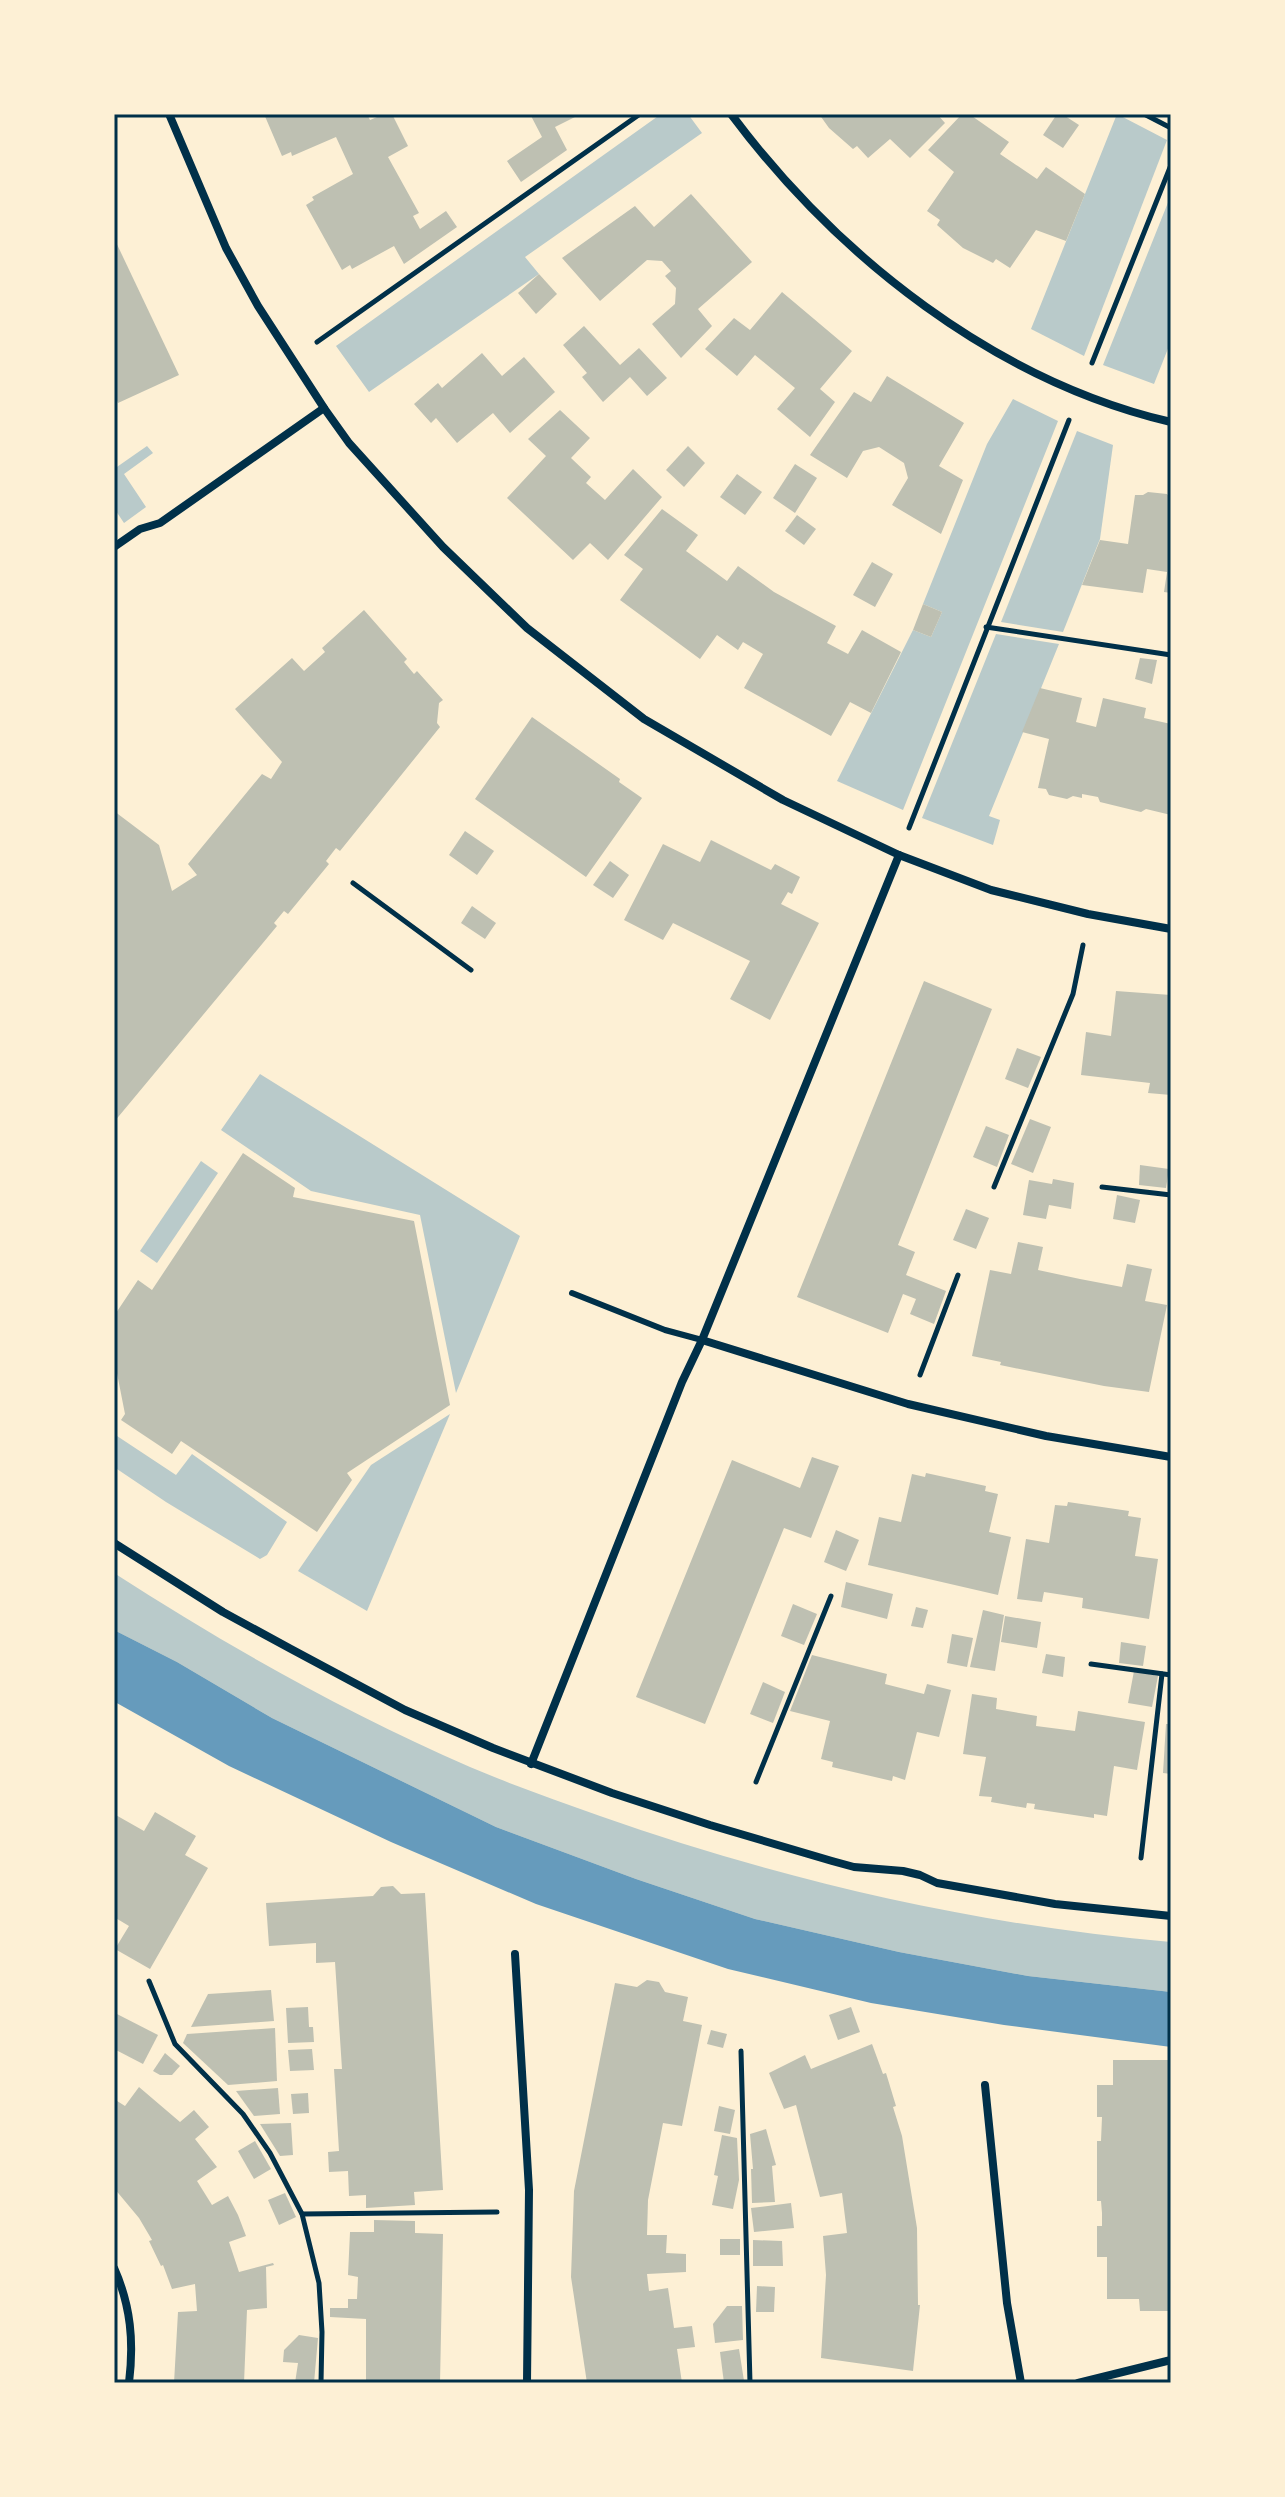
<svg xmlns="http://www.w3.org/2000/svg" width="1285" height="2497" viewBox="0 0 1285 2497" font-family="Manrope,sans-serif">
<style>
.green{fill:#b9caca}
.water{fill:#669bbc}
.building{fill:#bec0b2}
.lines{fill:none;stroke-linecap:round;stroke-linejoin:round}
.path{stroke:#003049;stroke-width:5}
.service{stroke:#003049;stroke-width:6}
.minor{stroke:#003049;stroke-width:8}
.neatline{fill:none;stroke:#003049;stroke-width:3}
</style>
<rect width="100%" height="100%" fill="#fdf0d5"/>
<g class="green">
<path d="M661,114H688L702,133L525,257L539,274L369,392L336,346Z"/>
<path d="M1117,114L1167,140L1084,356L1031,329Z"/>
<path d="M1171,195V341L1154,384L1103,365Z"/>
<path d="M1013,399L1058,421L903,810L837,781L913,630L931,637L942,612L923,604L987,444Z"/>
<path d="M1077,431L1113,445L1100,539L1063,632L1001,622Z"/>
<path d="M147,446L153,453L124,474L146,507L124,523L114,508V469Z"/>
<path d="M996,634L1059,644L989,816L1000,820L993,845L922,818Z"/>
<path d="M260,1074L520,1236L456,1393L420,1215L311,1191L221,1130Z"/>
<path d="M201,1161L218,1173L157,1263L140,1251Z"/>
<path d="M450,1414L367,1611L298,1571L371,1465Z"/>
<path d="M114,1434L176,1475L192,1454L287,1522L267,1555L260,1559L166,1502L114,1467Z"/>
<path d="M114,1573C227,1646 346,1713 470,1767C512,1785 556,1800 600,1816C785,1881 975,1925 1171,1942V1992L1028,1976L899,1952L755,1919L636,1879L496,1827L272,1718L177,1662L114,1630Z"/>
</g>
<path class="water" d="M114,1630L177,1662L272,1718L496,1827L636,1879L755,1919L899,1952L1028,1976L1171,1992V2047L1004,2025L871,2003L728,1969L536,1904L391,1842L229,1766L115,1702Z"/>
<g class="building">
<path d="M264,114H367L370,120L384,114H392L408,146L388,157L419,213L413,216L420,229L446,211L457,227L404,264L394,246L352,269L350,265L342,270L306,205L314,200L312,197L353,174L336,137L292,156L291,152L282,156Z"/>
<path d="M530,114H581L555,127L567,150L521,182L507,161L542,137Z"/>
<path d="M819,114H937L945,123L910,158L890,139L868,158L857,146L853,149L829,128Z"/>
<path d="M962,114H969L1009,142L1000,154L1037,179L1046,167L1085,194L1066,241L1036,230L1010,268L996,259L993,263L963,248L937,225L940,220L927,211L954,172L928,150Z"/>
<path d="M1057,114H1062L1079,125L1063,148L1043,135Z"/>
<path d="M691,194L752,262L698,309L712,326L681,358L652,324L675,304L676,288L665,276L671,271L662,261L647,260L600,301L562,258L635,206L654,227Z"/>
<path d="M114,238L179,375L118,403L114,394Z"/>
<path d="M539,274L557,294L536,314L518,293Z"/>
<path d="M782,292L852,351L820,389L835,402L810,437L777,409L795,388L755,355L737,376L705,349L734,318L750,330Z"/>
<path d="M584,326L620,365L639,348L667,378L647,396L630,377L603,402L582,377L587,373L563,345Z"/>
<path d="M482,353L502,376L524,357L555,392L510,433L493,413L457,443L436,418L431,423L414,404L438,383L442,388Z"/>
<path d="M887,376L964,423L939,466L963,480L941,534L892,505L908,478L904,463L879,447L863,451L847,478L810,455L854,392L871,402Z"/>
<path d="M560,410L590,438L571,458L591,477L586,483L605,500L633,469L662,497L608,560L590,543L573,560L507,498L546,456L528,439Z"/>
<path d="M688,446L705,463L684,487L666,470Z"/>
<path d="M795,464L817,478L795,513L773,498Z"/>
<path d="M737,474L762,492L745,515L720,497Z"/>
<path d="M1148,492L1167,494L1171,499V593L1164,592L1167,572L1147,569L1143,593L1082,585L1100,540L1128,544L1135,495H1143Z"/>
<path d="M662,509L698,535L686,551L727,581L738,566L774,592L836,626L827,643L848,654L862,630L901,652L871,713L850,702L831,736L744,688L763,654L743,642L738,650L717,635L700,659L620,600L643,569L624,555Z"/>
<path d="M797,515L816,529L804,545L785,531Z"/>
<path d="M872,562L893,574L875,607L853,595Z"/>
<path d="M923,604L942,612L931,637L913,630Z"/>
<path d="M364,610L407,659L404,662L414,674L417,671L443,700L439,703L437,723L440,727L340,851L336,848L326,861L329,864L288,914L284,911L274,923L277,926L114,1122V811L159,845L172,891L197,875L188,864L262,774L271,779L282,762L235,709L292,658L304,671L325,652L322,648Z"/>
<path d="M1140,658L1157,660L1152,684L1135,679Z"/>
<path d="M1040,688L1082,698L1076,722L1096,727L1103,698L1146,708L1144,718L1171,724V815L1146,809L1141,812L1100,802L1098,797L1082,794V798L1073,796L1067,799L1049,795L1046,789L1038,788L1049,739L1022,732Z"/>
<path d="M532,717L620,779L619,782L642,798L586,877L475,799Z"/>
<path d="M465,831L494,851L477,875L449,855Z"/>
<path d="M711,840L771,870L775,864L800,877L792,894L788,892L781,904L819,923L770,1020L730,999L750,961L673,923L663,940L624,920L663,844L700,862Z"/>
<path d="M610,861L629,875L613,898L593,885Z"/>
<path d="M472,906L496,923L485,939L461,923Z"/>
<path d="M924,981L992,1009L898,1245L915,1252L906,1275L946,1291L934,1324L910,1314L916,1299L903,1294L888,1333L797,1297Z"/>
<path d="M1116,991L1171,995V1095L1148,1093L1150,1083L1081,1075L1086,1032L1111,1036Z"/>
<path d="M1017,1048L1041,1057L1028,1088L1005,1079Z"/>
<path d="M1030,1119L1051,1127L1033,1173L1011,1164Z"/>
<path d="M986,1126L1009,1135L997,1167L973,1157Z"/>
<path d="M243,1153L295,1188L293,1197L414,1221L450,1405L347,1473L352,1480L317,1532L181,1441L172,1454L121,1420L125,1414L114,1358V1316L138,1280L152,1290Z"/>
<path d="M1140,1165L1169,1169L1166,1188L1139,1185Z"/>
<path d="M1053,1179L1074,1183L1071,1209L1049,1205L1046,1219L1023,1215L1029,1180L1052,1184Z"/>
<path d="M1117,1195L1140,1200L1135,1223L1113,1219Z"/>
<path d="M966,1209L989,1218L976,1249L953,1240Z"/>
<path d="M1018,1242L1043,1247L1038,1270L1080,1279L1122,1287L1127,1264L1152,1269L1145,1301L1167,1305L1149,1392L1104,1386L1000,1365L1001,1362L972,1356L990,1270L1011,1274Z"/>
<path d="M812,1457L839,1466L811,1538L784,1528L705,1724L636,1697L732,1460L800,1488Z"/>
<path d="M926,1473L986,1486L985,1491L998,1494L989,1532L1011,1537L998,1595L868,1565L879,1517L901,1522L912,1474L925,1477Z"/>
<path d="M1068,1502L1129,1511L1128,1516L1141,1518L1135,1556L1158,1559L1149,1619L1082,1608L1083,1598L1044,1592L1042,1602L1017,1599L1026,1539L1049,1543L1055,1505L1067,1506Z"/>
<path d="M836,1530L859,1540L846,1571L824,1562Z"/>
<path d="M846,1582L893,1594L887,1619L841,1607Z"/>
<path d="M793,1604L817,1614L804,1645L781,1636Z"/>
<path d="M916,1607L928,1610L923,1628L911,1626Z"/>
<path d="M983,1610L1004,1615L995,1671L970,1667Z"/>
<path d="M1005,1616L1041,1622L1037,1648L1001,1642Z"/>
<path d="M952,1634L973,1638L967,1667L947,1663Z"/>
<path d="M1121,1642L1146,1646L1143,1666L1119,1663Z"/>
<path d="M1046,1654L1065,1657L1063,1677L1042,1673Z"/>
<path d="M812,1655L887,1674L885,1684L924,1694L927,1684L951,1690L939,1737L917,1732L905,1780L893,1776L892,1781L832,1767L833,1762L821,1759L830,1721L790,1711Z"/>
<path d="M1134,1671L1158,1676L1152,1707L1128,1703Z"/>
<path d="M763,1682L785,1692L773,1723L750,1714Z"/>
<path d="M972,1694L997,1698L996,1709L1037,1716L1036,1726L1075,1731L1078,1711L1145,1722L1137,1770L1114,1766L1107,1816L1094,1814V1818L1034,1809L1035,1804L1027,1803L1026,1808L991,1802L992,1797L979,1796L986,1757L963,1754Z"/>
<path d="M1166,1724H1171V1774L1163,1773Z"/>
<path d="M155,1812L196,1836L185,1855L208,1868L150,1969L115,1949L129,1926L114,1917V1814L144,1831Z"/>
<path d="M393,1886L401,1894L425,1893L443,2190L414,2192L415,2205L366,2208V2195L349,2196L348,2171L329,2172L328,2152L339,2151L334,2069H342L335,1962L316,1963V1943L269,1946L266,1903L373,1896L381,1887Z"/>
<path d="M647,1980L659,1982L665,1992L688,1997L683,2021L702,2025L682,2126L663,2123L648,2200L647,2235H667L666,2253L686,2254V2272L647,2274L649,2291L668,2288L674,2328L692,2326L695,2347L677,2349L682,2383H587L571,2277L574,2191L615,1983L637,1987Z"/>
<path d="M271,1990L274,2021L191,2027L208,1994Z"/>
<path d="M308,2007L309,2027H313L314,2042L288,2043L286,2008Z"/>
<path d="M851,2007L860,2032L838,2040L829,2015Z"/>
<path d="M115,2013L158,2035L143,2064L114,2049Z"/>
<path d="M275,2028L277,2081L228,2085L183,2043L187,2034Z"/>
<path d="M711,2030L727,2034L723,2048L707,2044Z"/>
<path d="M872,2044L883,2074L886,2073L896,2106L893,2107L902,2136L917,2228L918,2305H920L913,2371L821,2358L826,2275L823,2236L847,2233L842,2193L820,2197L796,2105L784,2109L769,2073L805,2055L811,2069Z"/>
<path d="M312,2049L314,2070L290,2071L288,2050Z"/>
<path d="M165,2053L180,2066L172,2075H160L153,2071Z"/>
<path d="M1113,2060H1171L1169,2311H1140L1139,2299H1107V2257H1097V2226H1102V2213L1101,2201H1097V2141H1101L1102,2117H1097V2085H1113Z"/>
<path d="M139,2087L180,2122L194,2110L209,2127L195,2139L217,2167L197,2181L212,2205L228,2196L238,2215L246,2236L229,2242L239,2272L273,2263L274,2265L266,2267L267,2308L247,2310L244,2383H174L178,2312L197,2311L195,2284L172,2289L163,2265L161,2266L149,2241L152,2240L139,2218L114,2188V2099L125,2106Z"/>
<path d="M278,2088L280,2114L254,2116L236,2091Z"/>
<path d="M308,2093L309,2113L293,2114L291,2094Z"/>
<path d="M719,2106L735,2110L730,2134L714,2131Z"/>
<path d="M291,2123L293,2155L280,2156L260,2124Z"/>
<path d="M766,2129L776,2165L772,2166L775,2202L752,2203L751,2169H753L750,2134Z"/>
<path d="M722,2135L737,2138L739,2180L733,2209L712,2205L718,2176L714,2175Z"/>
<path d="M255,2141L271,2169L254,2179L238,2151Z"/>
<path d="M285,2193L296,2217L279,2225L268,2200Z"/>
<path d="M791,2203L794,2228L754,2232L751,2208Z"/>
<path d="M374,2220L415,2221V2233L443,2234L440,2383H366V2319L330,2317V2308H348V2299H357L358,2277L348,2275L350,2232H374Z"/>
<rect x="720" y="2239" width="20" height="16"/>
<path d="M753,2240L782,2241L783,2266H753Z"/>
<path d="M757,2286L775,2287L774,2312H756Z"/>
<path d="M727,2306H742L743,2340L715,2343L713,2324Z"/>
<path d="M299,2335L318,2338L314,2383H295L298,2363L283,2362L284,2350Z"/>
<path d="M739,2349L744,2381L724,2383L720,2352Z"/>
</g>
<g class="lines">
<g class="path">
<path d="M1144,114L1171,128"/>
<path d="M317,342L640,114"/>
<path d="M1092,363L1171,165"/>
<path d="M986,627L1171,655"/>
<path d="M909,828L1069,420"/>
<path d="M353,883L471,970"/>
<path d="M994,1187L1073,994L1083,945"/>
<path d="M1102,1187L1171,1195"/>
<path d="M920,1375L958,1275"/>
<path d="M1091,1664L1171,1675"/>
<path d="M756,1782L831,1596"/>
<path d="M1141,1858L1162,1674"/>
<path d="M149,1981L175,2044L243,2114L270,2153L302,2214L319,2283L322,2332L321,2383"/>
<path d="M741,2051L750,2383"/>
<path d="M302,2214L497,2212"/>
</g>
<path class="service" d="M572,1293L665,1330L702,1340"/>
<g class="minor">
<path d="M169,114L226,248L258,306L324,408L349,443L443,547L527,628L644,719L783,800L899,855L991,890L1088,914L1171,929"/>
<path d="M731,114C838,257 995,381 1171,422"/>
<path d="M114,547L140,529L160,523L324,408"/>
<path d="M702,1340L908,1404L1046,1436L1171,1457"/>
<path d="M114,1543L223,1612L291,1649L405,1710L493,1748L612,1793L710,1825L832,1861L854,1867L903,1871L920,1875L937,1883L1055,1904L1171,1916"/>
<path d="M531,1764L682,1382L702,1340L899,855"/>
<path d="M515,1954L529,2190L527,2383"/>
<path d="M985,2085L1007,2303L1021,2383"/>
<path d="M114,2268C131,2306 134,2342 129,2383"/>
<path d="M1078,2383L1171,2360"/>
</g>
</g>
<rect width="1285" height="2497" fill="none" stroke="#fdf0d5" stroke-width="232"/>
<rect x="116" y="116" width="1053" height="2265" class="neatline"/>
</svg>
